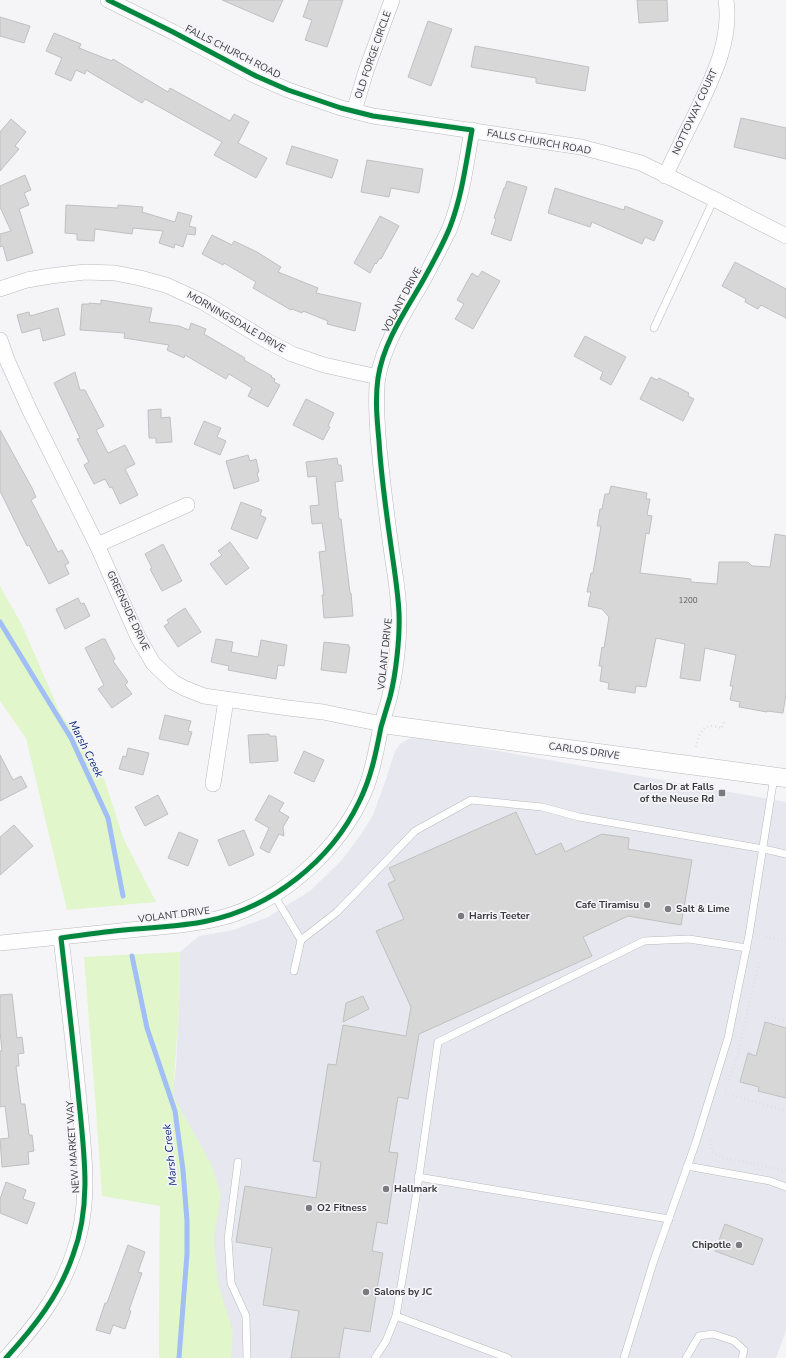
<svg xmlns="http://www.w3.org/2000/svg" width="786" height="1358" viewBox="0 0 786 1358" font-family="'Nunito Sans',sans-serif">
<style>
.built{fill:#e7e7ef}
.green{fill:#e1f6ca}
.lines{fill:none;stroke-linecap:round;stroke-linejoin:round}
.stream{stroke:#a2bef6;stroke-width:5}
.building{fill:#d7d7d8;stroke:#c0c0c1}
.service-casing{stroke:#bababc;stroke-width:8}
.minor-casing{stroke:#bababc;stroke-width:16}
.tertiary-casing{stroke:#bababc;stroke-width:19}
.path{stroke:#e0e0e0;stroke-width:2.5;stroke-dasharray:1 3;stroke-linecap:butt}
.service{stroke:#fefefe;stroke-width:7}
.minor{stroke:#fefefe;stroke-width:15}
.tertiary{stroke:#fefefe;stroke-width:18}
.cycleway-casing{stroke:#f4f4f9;stroke-width:8}
.cycleway{stroke:#00873e;stroke-width:5}
.poi-dot{fill:#7b7b7d;stroke:#f4f4f9;stroke-width:1.5}
.labels{text-anchor:middle;dominant-baseline:central;stroke-width:3.5;stroke-linejoin:round;paint-order:stroke}
.number-label{font-size:8px;fill:#606062}
.street-label{font-size:10px;fill:#39393b;stroke:#f4f4f9}
.poi-label{font-size:10px;font-weight:bold;fill:#39393b;stroke:#f4f4f9;text-anchor:start}
.water-label{font-size:11px;font-style:italic;fill:#001f77;stroke:#f4f4f9}
</style>
<rect width="100%" height="100%" fill="#f5f5f8"/>
<path class="built" d="M419,737L786,802V1331L776,1358H159L160,1205L176,1066L179,1008L180,952L199,936L233,930L268,917L310,891L341,861L359,837L373,815L385,782L395,751L400,744L408,739Z"/>
<g class="green">
<path d="M0,586L22,625L60,713L86,749L104,779L115,812L123,838L156,902L67,910L26,738L0,701Z"/>
<path d="M180,952L179,1008L173,1095L212,1166L221,1195L214,1239L218,1283L233,1332L231,1358H159L160,1206L102,1196L96,1110L84,957Z"/>
</g>
<g class="lines">
<g class="stream">
<path d="M0,622L71,738L108,818L123,896"/>
<path d="M132,956L147,1028L175,1111L183,1170L187,1221V1254L179,1358"/>
</g>
</g>
<g class="building">
<path d="M222,0H283L273,22Z"/>
<path d="M309,0H343L327,47L305,40L312,20L303,17Z"/>
<path d="M637,0H667L668,21L639,23Z"/>
<path d="M0,17L30,26L24,43L0,36Z"/>
<path d="M428,21L452,29L431,86L408,77Z"/>
<path d="M54,33L81,44L79,48L112,61L113,59L168,92L170,88L230,121L234,114L249,122L238,143L267,158L256,178L214,155L222,142L145,99L142,103L86,70L85,74L76,70L71,81L55,74L62,58L46,51Z"/>
<path d="M475,46L589,67L585,91L536,83V78L471,67Z"/>
<path d="M741,118L786,128V159L734,147Z"/>
<path d="M11,119L26,132L15,146L19,149L0,171V132Z"/>
<path d="M292,146L338,160L332,178L286,164Z"/>
<path d="M367,160L423,169L419,193L391,188L389,197L361,192Z"/>
<path d="M25,175L31,190L24,193L29,205L19,209L33,253L7,261L3,246L0,247V234L11,231L0,207V186Z"/>
<path d="M507,181L527,187L511,241L491,234L496,219L494,218L504,188H505Z"/>
<path d="M555,188L624,210L625,206L663,221L654,241L645,237L642,244L592,222L590,227L548,213Z"/>
<path d="M66,205L118,208V205L143,207L142,212L175,222L178,212L192,216L189,226L196,228L195,235L187,234L183,247L175,244L174,248L159,243L163,231L133,228L132,234L95,229L94,241L77,240V234L65,233Z"/>
<path d="M380,216L399,226L381,259L380,258L376,264L375,263L370,273L354,263Z"/>
<path d="M212,235L232,245L234,241L257,252L281,267L278,272L318,288L316,293L361,303L355,331L327,324L328,321L303,311L302,313L292,309L291,310L253,288L256,282L224,263L223,265L202,254Z"/>
<path d="M735,262L786,289V318L761,305L758,309L745,302L746,299L722,286Z"/>
<path d="M482,271L500,281L473,329L455,319L464,304L457,300L472,273L478,277Z"/>
<path d="M101,300L152,308L149,322L179,326L189,330L191,323L206,329L204,334L245,358L244,360L272,376L271,377L275,379L274,382L280,385L268,407L248,396L252,388L229,374L226,379L185,355L184,358L167,350L169,345L124,338L125,333L80,330L82,304H89V303L101,304Z"/>
<path d="M58,308L65,335L43,341L40,328L22,333L17,315L29,312L30,316Z"/>
<path d="M585,336L626,357L611,385L600,379L603,372L574,356Z"/>
<path d="M75,372L80,390H85L104,426L96,430L108,453L125,445L135,464L125,469L138,495L120,504L112,487L110,488L105,479L94,484L84,465L89,462L77,439L80,438L54,383Z"/>
<path d="M651,377L657,380L659,378L689,393L688,396L694,399L683,421L640,399Z"/>
<path d="M306,399L334,413L328,426L330,427L323,440L293,425Z"/>
<path d="M161,409V418L170,417L172,442L156,443V438H149L148,410Z"/>
<path d="M204,421L221,428L217,437L226,441L220,455L194,444Z"/>
<path d="M0,430L32,488L36,497L31,500L58,552L62,550L69,563L65,565L69,574L49,584L29,545L27,546L0,491Z"/>
<path d="M248,455L250,461L256,459L259,472L257,473L259,481L234,489L226,461Z"/>
<path d="M337,458L338,465H341L343,481L335,482L339,519H341L350,593H351L353,616L324,618L322,595H324L319,552L326,551L322,523L312,524L310,506L319,505L316,476L308,477L306,462Z"/>
<path d="M611,486L647,493L646,499H650L647,515L652,516L649,534L646,533L640,573L691,579V582L717,584L719,562H748L752,566L770,567L775,534L786,536V694L783,713L767,711V712L739,707L740,702L730,700L733,686H730L736,655L705,648L700,681L680,678L685,644L656,638L646,687L636,686L635,693L608,689L609,683L600,681L602,666H599L602,647L604,648L609,617L602,609L588,606L591,592H587L591,573H593L601,526H597L600,509H602L605,494H609Z"/>
<path d="M241,502L262,510L260,515L266,518L257,539L231,529Z"/>
<path d="M230,542L249,568L226,585L210,564L222,555L218,551Z"/>
<path d="M163,544L182,581L162,591L150,569L152,568L145,554Z"/>
<path d="M78,598L81,604L84,603L90,616L65,629L56,609Z"/>
<path d="M185,608L201,632L178,647L164,626L169,623L167,620Z"/>
<path d="M102,639H105L115,659L113,661L128,682L125,685L132,694L112,708L98,689L104,685L85,648Z"/>
<path d="M216,639L233,642L231,652L258,657L261,640L287,645L284,666L278,665L276,679L228,670L229,666L211,662Z"/>
<path d="M324,642L349,645L348,647H350L346,673L321,670Z"/>
<path d="M165,715L191,721L188,731L192,732L188,745L159,739Z"/>
<path d="M269,734L270,736H276L278,761L250,763L248,735Z"/>
<path d="M128,748L149,753L143,775L119,769L123,756L126,757Z"/>
<path d="M304,751L324,760L314,782L294,773Z"/>
<path d="M0,755L13,780L21,776L27,787L0,801Z"/>
<path d="M158,795L168,814L145,826L135,807Z"/>
<path d="M269,795L284,803L279,811L289,817L283,827L284,836L279,834L269,853L260,848L269,828L255,820Z"/>
<path d="M516,812L536,855L561,843L565,852L602,834L629,838L628,849L692,860L681,925L628,916L583,937L592,956L419,1034L408,1099L398,1097L389,1152L398,1153L387,1224L377,1222L372,1251L383,1253L370,1332L344,1328L339,1358H291L299,1311L263,1305L272,1248L236,1242L245,1186L316,1198L321,1162L313,1161L328,1064L336,1065L343,1025L406,1036L411,1007L376,931L404,919L388,884L395,880L389,868Z"/>
<path d="M14,825L33,846L0,875V837Z"/>
<path d="M244,830L254,855L229,866L218,840Z"/>
<path d="M179,832L198,840L188,866L168,858Z"/>
<path d="M12,994L17,1038L22,1037L24,1053L18,1054L19,1066H16L21,1104H25L29,1135H32L34,1151L28,1152L29,1164L2,1167L0,1139L9,1138L5,1106L0,1107V1051H2L0,1031V995Z"/>
<path d="M363,996L369,1009L343,1022L346,1003Z"/>
<path d="M765,1022L786,1028V1098L758,1091L759,1087L740,1082L748,1053L756,1056Z"/>
<path d="M6,1182L26,1190L23,1199L35,1203L27,1224L0,1213V1199Z"/>
<path d="M725,1224L763,1239L753,1265L715,1251Z"/>
<path d="M128,1245L145,1252L138,1272L142,1273L129,1310L131,1311L125,1329L113,1325L110,1334L96,1330L105,1303H107Z"/>
</g>
<g class="lines">
<defs>
<g id="service">
<path d="M654,328L714,199"/>
<path d="M274,895L301,940L294,971"/>
<path d="M301,940L337,912L415,831L471,800L542,807L579,817L764,849L786,854"/>
<path d="M238,1162L228,1239L231,1283L246,1316L247,1358"/>
<path d="M687,1166L770,1181L786,1187"/>
<path d="M418,1177L669,1219"/>
<path d="M375,1358L386,1341L396,1316"/>
<path d="M508,1358L396,1316L416,1197L438,1042L644,941L689,939L747,948"/>
<path d="M624,1358L653,1263L696,1142L728,1038L749,935L774,777"/>
<path d="M686,1358L699,1336L713,1334L734,1341L744,1350L742,1358"/>
</g>
<g id="minor">
<path d="M108,0L173,32L256,76L288,90L341,108L373,116L581,147L641,163L714,199L786,236"/>
<path d="M354,111L366,71L392,0"/>
<path d="M665,176C675,155 685,135 695,115C712,79 732,41 726,0"/>
<path d="M0,289L27,280L50,276L85,272L115,273L140,278L166,285L203,302L269,342L292,354L324,365L378,377"/>
<path d="M0,340L7,360L30,411L97,545L138,637L153,663L173,682L184,688L204,696L288,708L323,712L382,724"/>
<path d="M97,545L187,505"/>
<path d="M213,784L226,700"/>
<path d="M0,943L180,925C204,922 229,918 251,907C301,884 348,836 367,785C374,766 377,746 381,726C384,715 388,705 390,695C396,670 399,642 399,616C399,593 394,570 391,547C386,510 381,473 378,436C377,416 375,396 378,376C385,342 404,313 421,284C431,266 440,248 449,230C462,199 466,164 472,130"/>
<path d="M6,1358C35,1326 59,1296 73,1255C93,1202 83,1146 78,1091C73,1040 67,989 61,938"/>
</g>
<path id="tertiary" d="M382,724L786,778"/>
</defs>
<use href="#service" class="service-casing"/>
<use href="#minor" class="minor-casing"/>
<use href="#tertiary" class="tertiary-casing"/>
<g class="path">
<path d="M696,747C697,740 701,727 710,726C713,726 718,727 722,728L724,721"/>
<path d="M766,937L786,941"/>
<path d="M771,1017L786,1021"/>
<path d="M729,1080L738,1053L759,962"/>
<path d="M725,1093L786,1111"/>
<path d="M710,1140L712,1151L722,1158L741,1161L786,1171"/>
</g>
<use href="#service" class="service"/>
<use href="#minor" class="minor"/>
<use href="#tertiary" class="tertiary"/>
<defs>
<path id="cycleway" d="M6,1358C35,1326 59,1296 73,1255C93,1202 83,1146 78,1091C73,1040 67,989 61,938C82,935 103,932 124,930C151,927 180,927 207,921C271,908 331,861 359,802C371,778 376,753 381,727C384,717 387,707 390,697C396,674 400,637 399,613C398,591 394,568 391,546C386,511 381,476 379,441C377,420 375,399 378,378C383,344 404,313 421,284C431,266 442,247 450,227C462,196 466,163 472,130L373,116L341,108L288,90L256,76L173,32L108,0"/>
</defs>
<use href="#cycleway" class="cycleway-casing"/>
<use href="#cycleway" class="cycleway"/>
</g>
<g class="poi-dot">
<rect x="718" y="789" width="8" height="8" rx="2"/>
<circle cx="647" cy="905" r="4"/>
<circle cx="668" cy="909" r="4"/>
<circle cx="461" cy="916" r="4"/>
<circle cx="386" cy="1189" r="4"/>
<circle cx="309" cy="1208" r="4"/>
<circle cx="739" cy="1245" r="4"/>
<circle cx="366" cy="1292" r="4"/>
</g>
<g class="labels">
<g class="number-label">
<text x="688" y="600">1200</text>
</g>
<g class="street-label">
<text transform="translate(233 52) rotate(27)">FALLS CHURCH ROAD</text>
<text transform="translate(373 55) rotate(-71)">OLD FORGE CIRCLE</text>
<text transform="translate(695 112) rotate(-65)">NOTTOWAY COURT</text>
<text transform="translate(539 142) rotate(10)">FALLS CHURCH ROAD</text>
<text transform="translate(402 300) rotate(-62)">VOLANT DRIVE</text>
<text transform="translate(236 322) rotate(30)">MORNINGSDALE DRIVE</text>
<text transform="translate(128 611) rotate(65)">GREENSIDE DRIVE</text>
<text transform="translate(385 654) rotate(-84)">VOLANT DRIVE</text>
<text transform="translate(584 751) rotate(8)">CARLOS DRIVE</text>
<text transform="translate(174 915) rotate(-7)">VOLANT DRIVE</text>
<text transform="translate(73 1147) rotate(-94)">NEW MARKET WAY</text>
</g>
<g class="poi-label">
<text x="714" y="787" text-anchor="end">Carlos Dr at Falls<tspan x="714" dy="12">of the Neuse Rd</tspan></text>
<text x="639" y="905" text-anchor="end">Cafe Tiramisu</text>
<text x="676" y="909">Salt &amp; Lime</text>
<text x="469" y="916">Harris Teeter</text>
<text x="394" y="1189">Hallmark</text>
<text x="317" y="1208">O2 Fitness</text>
<text x="731" y="1245" text-anchor="end">Chipotle</text>
<text x="374" y="1292">Salons by JC</text>
</g>
<g class="water-label">
<text transform="translate(86 749) rotate(63)">Marsh Creek</text>
<text transform="translate(170 1155) rotate(-96)">Marsh Creek</text>
</g>
</g>
</svg>
